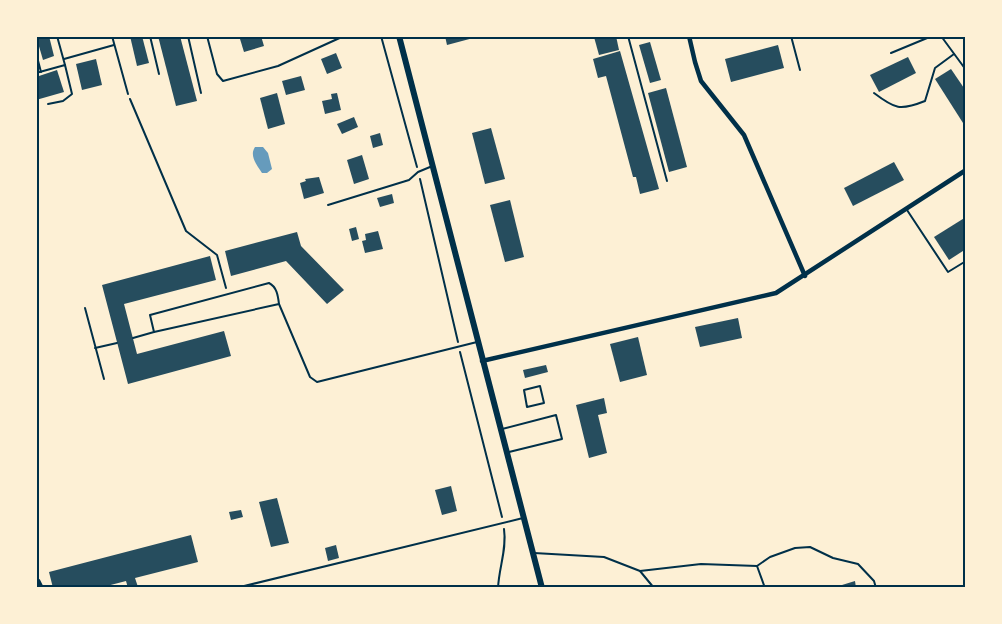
<svg xmlns="http://www.w3.org/2000/svg" width="1002" height="624" viewBox="0 0 1002 624" font-family="'Fira Sans',sans-serif">
<style>
.water{fill:#669bbc}
.building{fill:#264d5e}
.lines{fill:none;stroke-linecap:round;stroke-linejoin:round}
.path{stroke:#003049;stroke-width:2}
.service{stroke:#003049;stroke-width:2}
.minor{stroke:#003049;stroke-width:4.5}
.secondary{stroke:#003049;stroke-width:6}
.neatline{fill:none;stroke:#003049;stroke-width:2}
</style>
<rect width="100%" height="100%" fill="#fdf0d5"/>
<path class="water" d="M255,147H263L268,153L272,169L267,173H262C257,165 249,156 255,147Z"/>
<g class="building">
<path d="M36,36H49L54,56L43,60Z"/>
<path d="M130,36H142L149,63L137,66Z"/>
<path d="M158,36H180L197,101L176,106Z"/>
<path d="M248,36H261L264,46L244,52L240,39Z"/>
<path d="M445,36H477V37L447,45Z"/>
<path d="M616,36L619,50L599,55L594,37Z"/>
<path d="M650,42L661,80L650,83L639,45Z"/>
<path d="M778,45L784,68L731,82L725,59Z"/>
<path d="M620,51L659,189L640,194L636,177H633L606,76L598,78L593,59Z"/>
<path d="M336,53L342,68L327,74L321,59Z"/>
<path d="M908,57L916,73L879,92L870,75Z"/>
<path d="M96,59L102,85L82,90L76,64Z"/>
<path d="M951,69L966,91V121L963,123L935,79Z"/>
<path d="M57,70L64,92L36,100V77Z"/>
<path d="M301,76L305,90L286,95L282,81Z"/>
<path d="M666,88L687,167L669,172L648,93Z"/>
<path d="M277,93L285,124L268,129L260,98Z"/>
<path d="M337,93L341,110L325,114L322,101L332,99L331,94Z"/>
<path d="M354,117L358,127L342,134L337,124Z"/>
<path d="M491,128L505,179L485,184L472,133Z"/>
<path d="M380,133L383,145L373,148L370,136Z"/>
<path d="M362,155L369,179L354,184L347,160Z"/>
<path d="M894,162L904,180L853,206L844,188Z"/>
<path d="M319,177L324,193L304,199L300,183L306,181L305,179Z"/>
<path d="M392,194L394,203L380,207L377,198Z"/>
<path d="M510,200L524,257L505,262L490,205Z"/>
<path d="M966,217V249L949,260L934,237Z"/>
<path d="M356,227L359,239L352,241L349,229Z"/>
<path d="M378,231L383,249L365,253L362,241L366,240L365,234Z"/>
<path d="M297,232L301,246L344,290L327,304L286,261L231,276L225,251Z"/>
<path d="M210,256L216,280L124,304L137,354L224,331L231,356L128,384L102,285Z"/>
<path d="M738,318L742,338L700,347L695,327Z"/>
<path d="M638,337L647,375L620,382L610,344Z"/>
<path d="M546,365L548,372L525,378L523,370Z"/>
<path d="M604,398L607,413L598,415L607,453L589,458L576,405Z"/>
<path d="M451,486L457,511L442,515L435,490Z"/>
<path d="M277,498L289,543L271,547L259,502Z"/>
<path d="M241,510L243,517L231,520L229,512Z"/>
<path d="M191,535L198,562L135,578L138,587L128,588L126,581L99,588H53L49,572Z"/>
<path d="M336,545L339,558L328,561L325,548Z"/>
<path d="M855,581L856,588H842V585Z"/>
</g>
<g class="lines">
<g class="path">
<path d="M381,36L417,167"/>
<path d="M130,99L186,231L217,255L226,288"/>
<path d="M420,179L458,342"/>
<path d="M460,352L502,517"/>
<path d="M540,386L544,403L527,407L524,390Z"/>
<path d="M498,588C499,567 507,549 504,529"/>
</g>
<g class="service">
<path d="M57,36L65,65"/>
<path d="M112,36L128,94"/>
<path d="M150,36L159,74"/>
<path d="M188,36L201,93"/>
<path d="M207,36L217,74L223,81L278,66L344,36"/>
<path d="M628,36L667,181"/>
<path d="M791,36L800,70"/>
<path d="M941,36L966,70"/>
<path d="M36,53L41,72"/>
<path d="M891,53L932,36"/>
<path d="M64,59L114,45"/>
<path d="M36,73L65,65L72,94L63,101L48,104"/>
<path d="M874,93C895,109 900,111 925,101L935,68L954,54"/>
<path d="M328,205L409,180L418,172L430,167"/>
<path d="M907,210L948,272L966,261"/>
<path d="M85,308L104,379"/>
<path d="M154,332L150,315L269,283C277,287 278,296 279,304L310,377L317,382L477,342"/>
<path d="M133,338L154,332L279,304"/>
<path d="M95,348L117,343"/>
<path d="M502,429L556,415L562,439L509,452"/>
<path d="M534,553L604,557L640,571L654,588"/>
<path d="M757,566L765,588"/>
<path d="M640,571L701,564L757,566L770,557L795,548L810,547L833,558L858,564L874,581L876,588"/>
<path d="M40,588L39,580L43,588"/>
<path d="M236,588L523,518"/>
</g>
<g class="minor">
<path d="M689,36L695,62L701,81L744,135L805,276"/>
<path d="M482,361L776,293L966,170"/>
</g>
<path class="secondary" d="M399,36L542,588"/>
</g>
<rect width="1002" height="624" fill="none" stroke="#fdf0d5" stroke-width="75"/>
<rect x="38" y="38" width="926" height="548" class="neatline"/>
</svg>
